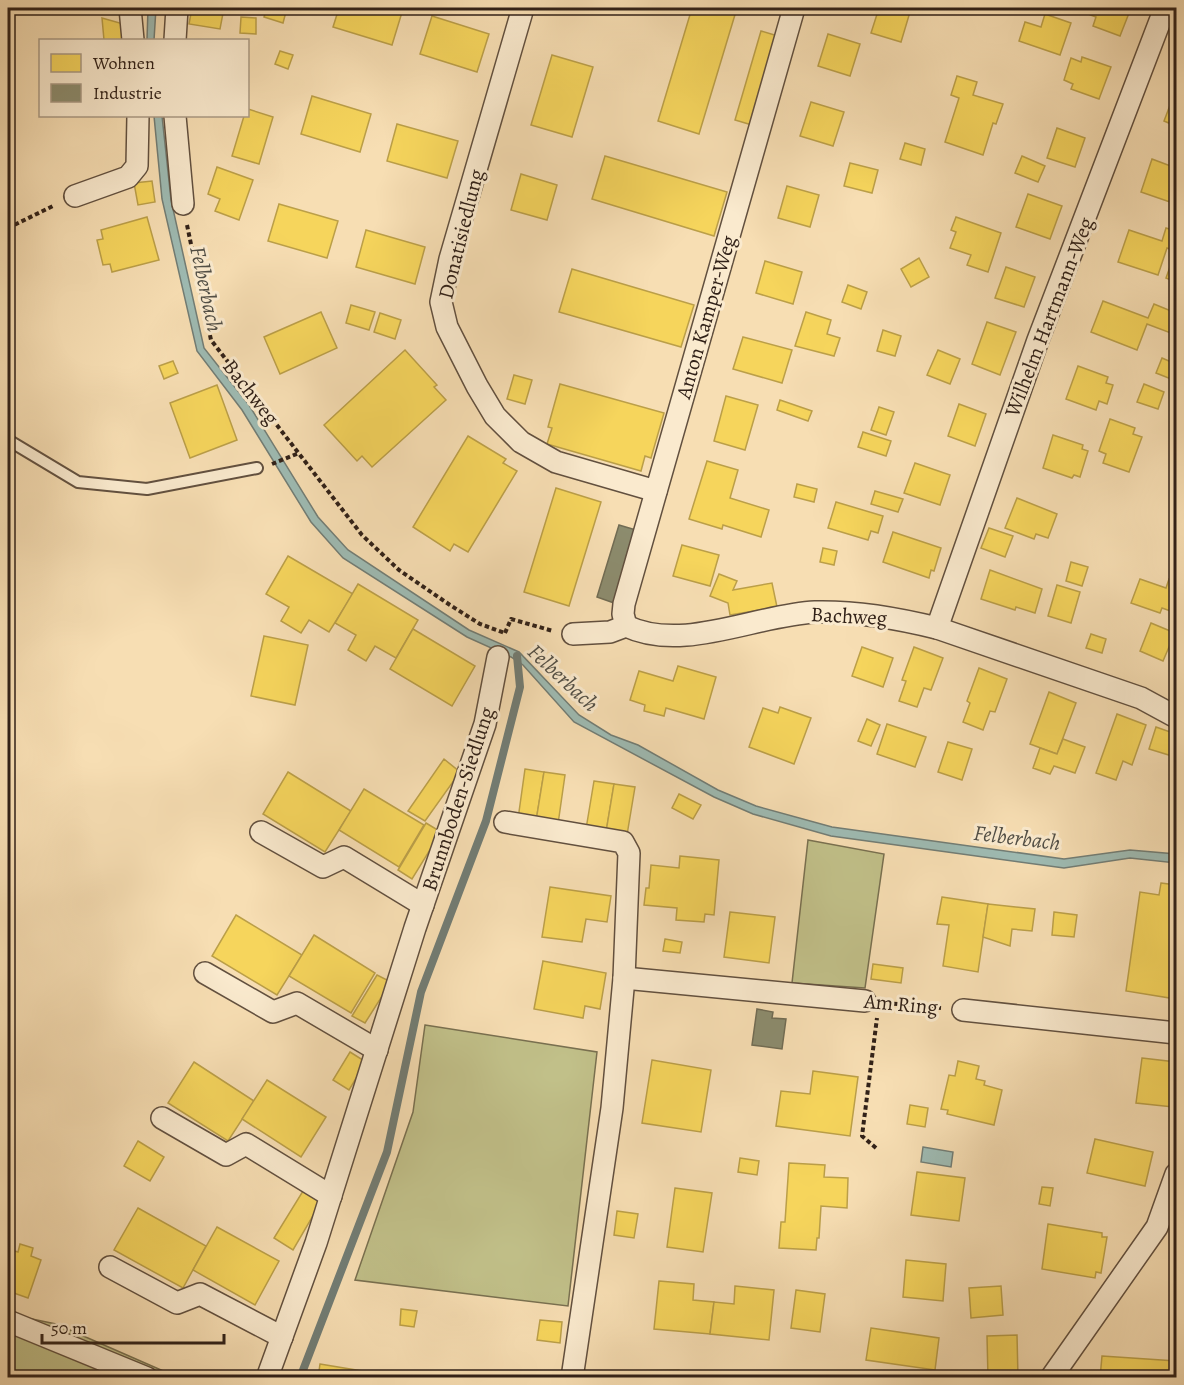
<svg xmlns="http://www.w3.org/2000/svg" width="1184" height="1385" viewBox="0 0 1184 1385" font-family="Alegreya,serif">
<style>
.green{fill:#c1c089;stroke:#797050;stroke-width:1.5}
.water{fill:#9ebbb3;stroke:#727d75;stroke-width:1.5}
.homes{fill:#f6d55c;stroke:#bb9f48;stroke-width:1.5}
.industry{fill:#8c8c6e;stroke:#716c54;stroke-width:1.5}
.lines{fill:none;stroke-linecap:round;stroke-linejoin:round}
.stream{stroke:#727d75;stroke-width:8}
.lane-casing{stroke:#62503f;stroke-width:14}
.street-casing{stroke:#62503f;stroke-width:24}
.path{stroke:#312118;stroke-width:4;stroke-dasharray:4.5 3;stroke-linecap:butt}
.lane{stroke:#faeace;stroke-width:10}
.street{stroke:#faeace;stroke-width:21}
.labels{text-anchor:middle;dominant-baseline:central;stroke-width:6;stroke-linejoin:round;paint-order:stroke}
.street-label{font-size:21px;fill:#312118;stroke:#faeace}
.water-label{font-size:22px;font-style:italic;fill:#524f46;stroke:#faeace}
</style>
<rect width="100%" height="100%" fill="#f7deb3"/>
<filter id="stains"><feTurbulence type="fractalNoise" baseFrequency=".00333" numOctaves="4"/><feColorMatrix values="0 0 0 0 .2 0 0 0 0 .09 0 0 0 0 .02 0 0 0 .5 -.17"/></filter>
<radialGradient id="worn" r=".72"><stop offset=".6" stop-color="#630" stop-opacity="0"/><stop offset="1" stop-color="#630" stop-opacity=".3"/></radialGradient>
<g class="green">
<path d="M808,840L884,854L865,988L792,983Z"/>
<path d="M425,1025L597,1052L568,1306L355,1280L413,1112Z"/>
<path d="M8,1314L56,1324L177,1377L8,1378Z"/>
</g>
<g class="water">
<path d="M148,8H156L154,40H147Z"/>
<path d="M154,116H162L171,200L204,348L249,405L318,517L348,550L469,630L519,652L579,715L611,735L638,745L718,790L756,806L832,827L1064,859L1130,850L1176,854V863L1130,858L1064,868L831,836L753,814L714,797L574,722L523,665L511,657L467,637L343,558L311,522L242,410L197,351L162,199Z"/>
<path d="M923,1147L953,1152L951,1167L921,1162Z"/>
</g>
<g class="homes">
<path d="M192,8H224L220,29L189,24Z"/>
<path d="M267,8H287L283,23L264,17Z"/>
<path d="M339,8L403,9L392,45L333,27Z"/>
<path d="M692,8H737L699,134L658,121Z"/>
<path d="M879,8H896L910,12L901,42L871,33Z"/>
<path d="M1075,8H1131L1120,36L1093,26L1096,17L1074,9Z"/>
<path d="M1045,14L1071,23L1060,55L1019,41L1025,22L1041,27Z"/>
<path d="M432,16L489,34L477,72L420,54Z"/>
<path d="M241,17L256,18V34L240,33Z"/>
<path d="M102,18L127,25L129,35L122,38V40H104Z"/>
<path d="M761,31L778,36L752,125L735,120Z"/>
<path d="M828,34L860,44L850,76L818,66Z"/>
<path d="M280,51L293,55L288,69L275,64Z"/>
<path d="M552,55L593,67L572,137L531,125Z"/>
<path d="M1082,57L1111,67L1099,99L1071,89L1073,84L1064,80L1071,58L1081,62Z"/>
<path d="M957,76L977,82L973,95L1003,104L996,124L993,123L983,155L945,142L959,98L951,95Z"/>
<path d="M1175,92H1176V126L1164,121Z"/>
<path d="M312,96L371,114L360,152L301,134Z"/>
<path d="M811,102L844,112L833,146L800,136Z"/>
<path d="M248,109L273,117L259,164L232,156L244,116H248Z"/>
<path d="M397,124L458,141L447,178L387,161Z"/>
<path d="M1057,128L1085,138L1075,167L1047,158Z"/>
<path d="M905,143L925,149L921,165L900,159Z"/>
<path d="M605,156L727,192L714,236L592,199Z"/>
<path d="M1022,156L1045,166L1038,182L1015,173Z"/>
<path d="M1152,159L1176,168V193L1173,192L1170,202L1141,192Z"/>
<path d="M850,163L878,170L872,193L844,186Z"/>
<path d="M217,167L253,180L239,220L215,211L220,199L208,194Z"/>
<path d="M521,174L557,185L547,220L511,210Z"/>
<path d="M152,181L155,202L138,205L134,183Z"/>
<path d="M787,186L819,195L810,227L778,218Z"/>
<path d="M1028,194L1062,206L1050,239L1016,227Z"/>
<path d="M279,204L338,221L327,258L268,241Z"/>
<path d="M147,217L159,260L112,272L110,264L103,265L97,240L103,239L101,230Z"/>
<path d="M956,217L1001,233L988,272L967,265L971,255L950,248L956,232L951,230Z"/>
<path d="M1166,228L1176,231V251L1167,248L1158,275L1118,262L1129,230L1162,241Z"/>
<path d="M366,230L425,247L415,284L356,267Z"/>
<path d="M919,258L929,277L911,287L901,269Z"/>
<path d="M765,261L802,272L793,304L756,293Z"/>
<path d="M1172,261L1176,263V282L1166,278Z"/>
<path d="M1006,267L1035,277L1024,307L995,298Z"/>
<path d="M572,269L694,305L681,347L559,312Z"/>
<path d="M848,285L867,292L861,309L842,302Z"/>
<path d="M1103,301L1148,318L1154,304L1176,313V335L1147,324L1137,350L1091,332Z"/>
<path d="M351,305L375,312L369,330L346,323Z"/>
<path d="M321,312L337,348L280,374L264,337Z"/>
<path d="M806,312L831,320L827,334L840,338L834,356L795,346Z"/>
<path d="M380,313L401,320L395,339L374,332Z"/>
<path d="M987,322L1016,332L1000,375L972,364Z"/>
<path d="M883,330L901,336L895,356L877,351Z"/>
<path d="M743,337L792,350L782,383L733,369Z"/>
<path d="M405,350L437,385L434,387L446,400L372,467L362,456L357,461L324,425Z"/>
<path d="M938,350L960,359L950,384L927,375Z"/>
<path d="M1162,358L1176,364V381L1156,373Z"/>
<path d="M173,361L178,373L164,379L159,366Z"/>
<path d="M1078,366L1108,377L1106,383L1113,385L1107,404L1099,401L1096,410L1066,399Z"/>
<path d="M514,375L532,380L525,404L507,399Z"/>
<path d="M560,384L664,413L651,458L645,456L641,471L547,444L552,428L548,427Z"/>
<path d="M1144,384L1164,392L1158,409L1137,402Z"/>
<path d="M217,385L237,440L190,458L170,403Z"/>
<path d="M726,396L758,405L745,450L714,441Z"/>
<path d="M780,400L812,411L808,421L777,410Z"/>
<path d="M959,404L986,414L975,446L948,436Z"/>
<path d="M879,407L894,412L886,435L871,430Z"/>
<path d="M1110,419L1135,428L1133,434L1142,437L1129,472L1103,463L1106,454L1099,451Z"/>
<path d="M863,432L891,441L886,456L858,447Z"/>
<path d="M1053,435L1083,445L1082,449L1088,451L1080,477L1074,475L1072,478L1043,468Z"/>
<path d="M468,436L506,459L503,463L517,471L468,552L454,544L450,551L413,527Z"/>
<path d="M707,461L738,470L730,498L769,510L761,537L723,525L722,529L689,519Z"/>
<path d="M915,463L950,475L940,505L904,493Z"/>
<path d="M797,484L817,489L814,502L794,497Z"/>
<path d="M556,488L601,502L569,606L524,592Z"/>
<path d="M875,491L903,499L898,512L871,504Z"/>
<path d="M1017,498L1057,514L1048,538L1036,534L1034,539L1005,528Z"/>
<path d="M836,502L883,516L878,533L871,531L868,540L828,528Z"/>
<path d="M989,528L1013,536L1005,557L981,548Z"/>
<path d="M893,532L941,548L934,571L931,570L929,578L883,562Z"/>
<path d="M682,545L719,555L710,586L673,576Z"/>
<path d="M823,548L837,551L834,565L820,562Z"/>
<path d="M288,556L353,594L329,632L309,620L301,633L281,621L289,607L266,594Z"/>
<path d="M1071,562L1088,567L1082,586L1066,581Z"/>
<path d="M990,570L1042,589L1035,613L1016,607L1015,610L981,599Z"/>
<path d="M719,574L737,581L733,590L772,583L777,607L730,615L728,603L710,596Z"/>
<path d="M1140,579L1166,588L1169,579L1176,582V613L1162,608L1160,613L1131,603Z"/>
<path d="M358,584L418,620L396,658L375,646L366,661L348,650L356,635L335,623Z"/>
<path d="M1057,585L1080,592L1071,623L1048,616Z"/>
<path d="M1151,623L1175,633L1163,661L1140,651Z"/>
<path d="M413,629L475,666L452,706L390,669Z"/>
<path d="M1091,634L1106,639L1102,653L1086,648Z"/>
<path d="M264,636L308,645L295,705L251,696Z"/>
<path d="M862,647L893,658L883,687L852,676Z"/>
<path d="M914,647L943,658L931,690L924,688L917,707L899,701L906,681L902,680Z"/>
<path d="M678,666L716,677L704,719L666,708L664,716L644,711L645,705L630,700L639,671L673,681Z"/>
<path d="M979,668L1007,679L995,712L990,711L983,730L963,722L970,703L967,701Z"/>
<path d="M1049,692L1076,703L1057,754L1030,744Z"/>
<path d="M780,707L811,718L794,764L749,747L763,708L778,713Z"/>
<path d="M1117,714L1146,725L1132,765L1123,761L1116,780L1096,773Z"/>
<path d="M867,719L880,725L871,746L858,741Z"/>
<path d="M887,724L926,737L915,767L877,754Z"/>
<path d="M1156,727L1176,734V745L1172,756L1149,749Z"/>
<path d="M1063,739L1085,747L1075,773L1054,766L1050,774L1033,768L1040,748L1057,754Z"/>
<path d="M948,742L972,749L962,780L938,772Z"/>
<path d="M444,759L460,772L425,821L408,811Z"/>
<path d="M525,769L544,772L536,821L518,819Z"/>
<path d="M288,772L351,811L325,852L263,814Z"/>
<path d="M544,772L565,775L558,824L536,821Z"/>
<path d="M594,781L614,784L606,832L586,829Z"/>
<path d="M614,784L635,787L627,835L606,832Z"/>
<path d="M364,789L424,825L399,867L339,830Z"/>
<path d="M679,794L701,805L693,819L672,808Z"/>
<path d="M426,823L441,832L412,879L398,870Z"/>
<path d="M680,856L719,860L714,915L705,914L704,922L676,920L677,908L644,905L646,888H649L651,865L679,868Z"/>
<path d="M1161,883L1176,885V999L1126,991L1140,892L1159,895Z"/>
<path d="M550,887L611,896L607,922L586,919L582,942L542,937Z"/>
<path d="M942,897L988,904L978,972L943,966L949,925L937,924Z"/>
<path d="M988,904L1035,909L1032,931L1012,929L1010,946L983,937Z"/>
<path d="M730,912L775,917L769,963L724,957Z"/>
<path d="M1054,912L1077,915L1074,937L1052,935Z"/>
<path d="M236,915L302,955L277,995L212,956Z"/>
<path d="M314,935L375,973L351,1013L289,976Z"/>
<path d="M665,939L682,942L680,953L663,951Z"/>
<path d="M543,961L606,973L600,1009L585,1006L583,1018L534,1009Z"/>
<path d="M873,964L903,968L901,983L871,979Z"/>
<path d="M377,975L391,982L365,1023L352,1016Z"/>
<path d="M350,1052L366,1062L349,1090L333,1080Z"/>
<path d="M1142,1058L1176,1062V1081L1173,1107L1136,1103Z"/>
<path d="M652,1060L711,1070L701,1132L642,1123Z"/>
<path d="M958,1061L979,1066L976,1079L985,1081L984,1085L1002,1090L994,1125L947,1114L948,1110L941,1109L949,1075L955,1076Z"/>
<path d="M194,1062L254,1101L228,1141L168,1103Z"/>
<path d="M813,1071L858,1077L850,1136L776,1126L781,1091L810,1094Z"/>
<path d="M267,1080L326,1117L301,1157L242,1119Z"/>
<path d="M910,1105L928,1108L925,1127L907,1124Z"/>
<path d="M1095,1139L1153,1152L1145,1186L1087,1173Z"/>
<path d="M138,1141L164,1157L150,1181L124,1166Z"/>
<path d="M740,1158L759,1161L757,1175L738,1172Z"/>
<path d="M789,1163L825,1165L824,1177L848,1178L847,1208L821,1206L819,1238H817L816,1250L779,1248L781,1222H785Z"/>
<path d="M917,1172L965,1178L959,1221L911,1215Z"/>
<path d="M1042,1187L1053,1188L1050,1206L1039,1204Z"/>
<path d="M675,1188L712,1193L703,1252L667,1247Z"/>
<path d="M303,1191L321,1202L293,1250L274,1238Z"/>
<path d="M138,1208L206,1246L183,1288L114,1250Z"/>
<path d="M617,1211L638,1214L634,1238L614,1235Z"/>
<path d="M1048,1224L1102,1233V1237H1107L1101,1273L1096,1272L1095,1278L1042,1269Z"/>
<path d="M217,1227L279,1261L255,1305L193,1270Z"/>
<path d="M20,1244L33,1248L31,1256L41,1260L28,1298L8,1291V1249L18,1252Z"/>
<path d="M906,1260L946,1264L943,1301L903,1297Z"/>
<path d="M659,1281L694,1284L693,1300L714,1302L710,1334L654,1329Z"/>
<path d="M735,1286L774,1290L769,1340L710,1334L714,1302L734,1304Z"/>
<path d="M1001,1286L1003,1315L971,1318L969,1288Z"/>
<path d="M796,1290L825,1294L820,1332L791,1328Z"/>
<path d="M401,1309L417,1311L414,1327L400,1325Z"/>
<path d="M540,1320L562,1322L560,1343L537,1340Z"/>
<path d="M871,1328L939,1338L935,1370L866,1360Z"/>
<path d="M1017,1335L1018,1378H988L987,1336Z"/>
<path d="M1102,1356L1176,1361V1378H1100Z"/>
<path d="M320,1364L380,1374V1378H318Z"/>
<path d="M679,1370L680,1378H624V1371Z"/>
</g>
<g class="industry">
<path d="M619,525L636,530L614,603L597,597Z"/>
<path d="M757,1009L773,1012L772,1018L786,1019L782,1049L752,1045Z"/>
</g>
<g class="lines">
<path class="stream" d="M300,1378L387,1152L421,992L486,821L520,687L517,656"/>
<defs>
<path id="lane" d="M8,440L78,482L147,489L257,468"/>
<g id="street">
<path d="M130,8L133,40"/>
<path d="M523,8L450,259L441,302L447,327L477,386L495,416L521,442L556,462L656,491"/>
<path d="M175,40L177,8"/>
<path d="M175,116L183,204"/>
<path d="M75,196L128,177L137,166L138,116"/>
<path d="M626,626L623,614L624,604L794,8"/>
<path d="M937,628L1038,340L1165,8"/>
<path d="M573,634L610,632L626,626C683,653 755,615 815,612C856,611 897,618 937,628L1141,698L1176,717"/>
<path d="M505,822L623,842L629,853L624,978L612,1108L572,1378"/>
<path d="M261,832L323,867L344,857L423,905"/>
<path d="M205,973L273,1012L297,1003L377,1050"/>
<path d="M624,978L865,1001"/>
<path d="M963,1010L1176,1033"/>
<path d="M162,1118L226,1155L246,1144L331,1196"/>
<path d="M110,1267L177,1303L200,1294L282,1337"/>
<path d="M8,1321L147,1378"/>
<path d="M267,1378L316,1243L415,928L485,724L498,657"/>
<path d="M1051,1378L1157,1227L1176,1174"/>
</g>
</defs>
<use href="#lane" class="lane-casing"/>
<use href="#street" class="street-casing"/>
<g class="path">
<path d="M187,225L211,340L362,535L399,570L450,605L480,624L505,633"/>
<path d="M8,228L55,205"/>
<path d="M272,464L299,453"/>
<path d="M505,633L511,619L553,631"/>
<path d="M886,1003L941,1008"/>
<path d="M876,1148L862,1136L877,1018"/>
</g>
<use href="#lane" class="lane"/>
<use href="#street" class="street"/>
</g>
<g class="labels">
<g class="street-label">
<text transform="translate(461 234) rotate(-76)">Donatisiedlung</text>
<text transform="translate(706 317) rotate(-74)">Anton Kamper-Weg</text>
<text transform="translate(1049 317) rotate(-69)">Wilhelm Hartmann-Weg</text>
<text transform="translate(251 392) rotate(52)">Bachweg</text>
<text transform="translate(849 616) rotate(3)">Bachweg</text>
<text transform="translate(458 799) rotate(-72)">Brunnboden-Siedlung</text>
<text transform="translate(901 1004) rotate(5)">Am Ring</text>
</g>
<g class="water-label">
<text transform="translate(206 289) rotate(78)">Felberbach</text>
<text transform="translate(563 678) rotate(43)">Felberbach</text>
<text transform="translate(1017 838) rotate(7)">Felberbach</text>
</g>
</g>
<rect width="1184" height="1385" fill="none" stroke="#f7deb3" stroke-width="30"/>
<rect x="9" y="9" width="1166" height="1367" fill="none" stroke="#312118" stroke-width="3"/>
<rect x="15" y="15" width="1154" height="1355" fill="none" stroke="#312118" stroke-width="1.5"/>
<rect x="39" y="39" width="210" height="78" fill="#faeace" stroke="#aa9a85" stroke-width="1.5"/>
<rect x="51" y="54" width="30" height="18" fill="#f6d55c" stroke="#aa9a85" stroke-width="1.5"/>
<text x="93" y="69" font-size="18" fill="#312118">Wohnen</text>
<rect x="51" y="84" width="30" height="18" fill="#8c8c6e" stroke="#aa9a85" stroke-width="1.5"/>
<text x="93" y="99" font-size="18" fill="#312118">Industrie</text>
<path d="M42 1334v9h182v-9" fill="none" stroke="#312118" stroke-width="3"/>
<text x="51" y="1334" font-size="18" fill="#312118" stroke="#faeace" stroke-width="4.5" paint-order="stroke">50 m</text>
<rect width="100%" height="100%" filter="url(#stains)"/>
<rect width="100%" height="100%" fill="url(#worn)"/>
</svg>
